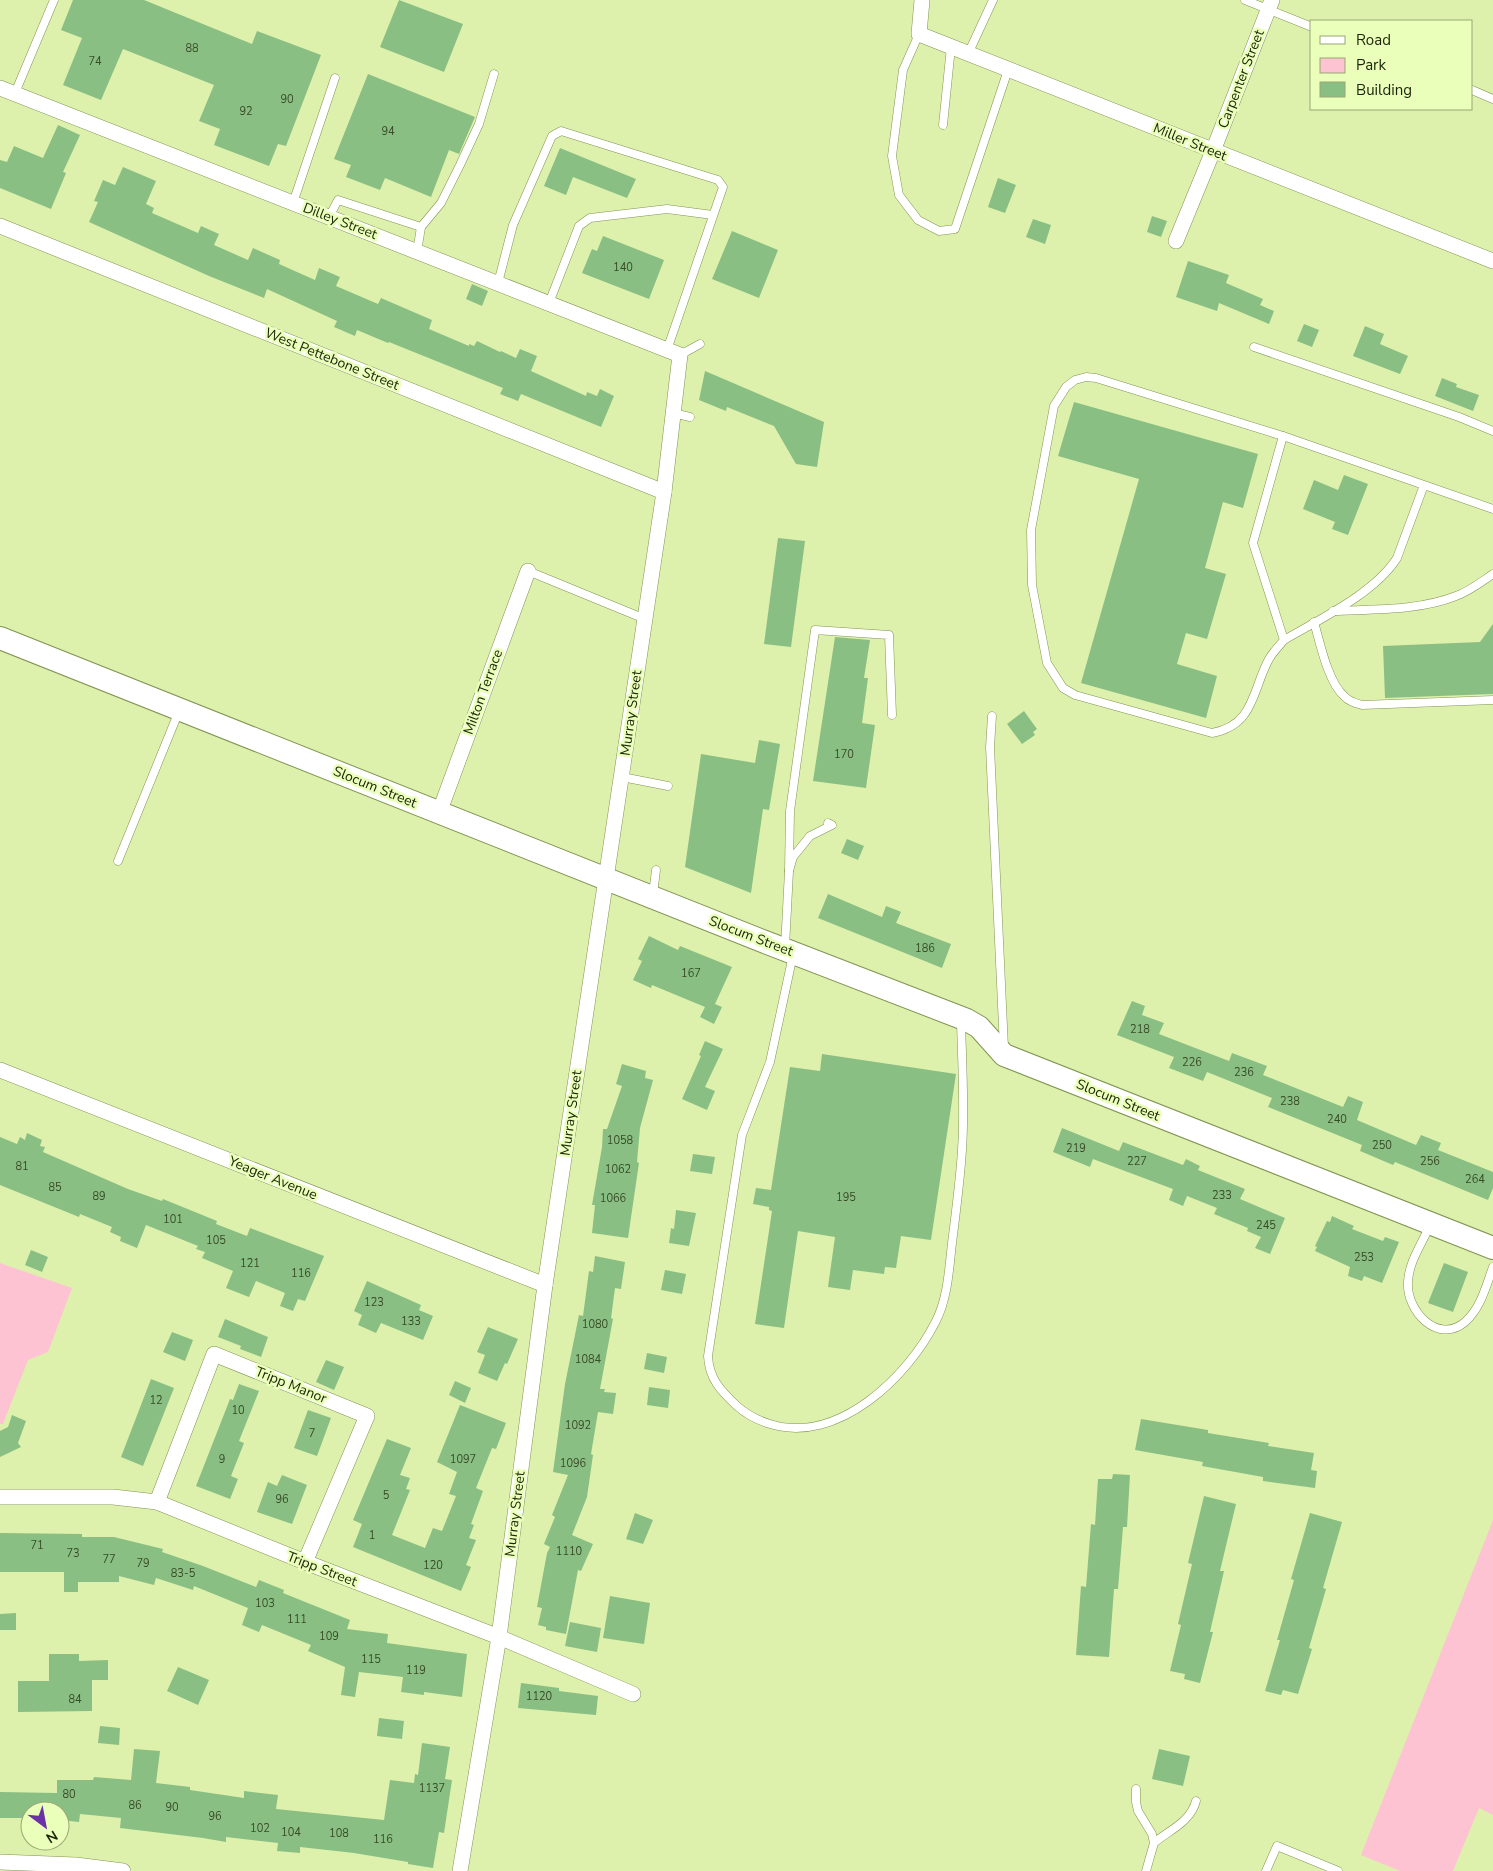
<svg xmlns="http://www.w3.org/2000/svg" width="1493" height="1871" viewBox="0 0 1493 1871" font-family="'Nunito Sans',sans-serif">
<style>
.green{fill:#fec3d2}
.building{fill:#8abf83}
.lines{fill:none;stroke-linecap:round;stroke-linejoin:round}
.lane-casing{stroke:#829453;stroke-width:9}
.street-casing{stroke:#829453;stroke-width:16}
.secondary-casing{stroke:#829453;stroke-width:24}
.lane{stroke:#fff;stroke-width:8}
.street{stroke:#fff;stroke-width:15}
.secondary{stroke:#fff;stroke-width:22}
.labels{text-anchor:middle;dominant-baseline:central;stroke-width:5;stroke-linejoin:round;paint-order:stroke}
.number-label{font-size:11px;fill:#384a27}
.street-label{font-size:14px;fill:#1c2308;stroke:#eaffba}
</style>
<rect width="100%" height="100%" fill="#ddf1ad"/>
<g class="green">
<path d="M0,1263L72,1288L48,1352L28,1360L3,1424H0Z"/>
<path d="M1493,1520V1815L1479,1808L1453,1871H1400L1361,1855Z"/>
</g>
<g class="building">
<path d="M73,0H144L252,44L257,31L321,55L286,146L278,144L269,166L214,145L220,129L199,121L214,85L123,49L101,100L63,85L82,38L61,30Z"/>
<path d="M399,0L463,24L444,72L380,47Z"/>
<path d="M368,74L475,117L459,154L449,150L431,197L385,178L380,190L346,177L351,165L334,159Z"/>
<path d="M58,125L80,135L63,172L66,173L51,209L0,188V160L7,162L14,146L43,158Z"/>
<path d="M560,148L636,179L627,198L573,177L566,195L544,186Z"/>
<path d="M123,167L156,181L146,204L154,208L152,213L198,233L201,226L219,234L214,245L248,260L253,248L280,260L279,264L315,280L319,268L340,277L336,286L378,304L381,298L432,320L429,329L469,346V344L474,346L477,341L500,352L501,351L516,358L520,349L537,356L531,371L586,396L587,392L597,396L600,389L614,396L601,427L521,394L518,401L500,394L503,388L389,342L388,343L357,330L355,336L334,327L337,321L267,289L264,298L209,276L89,222L98,202L94,201L103,180L115,185Z"/>
<path d="M998,178L1016,185L1005,213L988,207Z"/>
<path d="M1152,216L1167,221L1161,237L1147,232Z"/>
<path d="M1033,219L1051,225L1045,244L1026,237Z"/>
<path d="M732,231L778,250L759,298L712,279Z"/>
<path d="M603,236L664,260L649,299L582,273L592,249L597,251Z"/>
<path d="M1188,261L1229,275L1226,283L1263,299L1260,305L1274,311L1269,324L1219,303L1217,311L1176,297Z"/>
<path d="M472,284L488,291L482,306L466,299Z"/>
<path d="M1304,324L1319,330L1312,347L1297,341Z"/>
<path d="M1365,326L1384,334L1380,344L1408,356L1400,374L1353,356Z"/>
<path d="M705,371L824,422L817,467L796,464L774,426L727,407L726,411L699,400Z"/>
<path d="M1442,378L1457,384L1456,387L1479,395L1473,411L1435,396Z"/>
<path d="M1074,402L1258,454L1243,508L1223,502L1205,568L1226,574L1207,639L1186,633L1177,664L1217,676L1206,718L1081,683L1139,479L1058,456Z"/>
<path d="M1344,475L1368,484L1348,535L1332,529L1335,522L1303,509L1314,480L1338,490Z"/>
<path d="M778,538L805,541L791,647L764,644Z"/>
<path d="M1493,624V694L1385,698L1383,646L1480,642Z"/>
<path d="M835,637L870,640L864,678H868L862,723L875,725L866,788L813,781Z"/>
<path d="M1024,711L1037,729L1033,732L1035,735L1022,744L1007,724Z"/>
<path d="M759,740L780,744L769,810L763,809L751,893L685,867L701,754L755,763Z"/>
<path d="M847,839L864,846L858,860L841,853Z"/>
<path d="M828,894L882,917L886,906L899,911L901,912L896,923L951,944L942,968L818,918Z"/>
<path d="M649,936L678,950L680,946L732,967L715,1004L722,1007L714,1024L700,1017L705,1007L652,985L651,988L633,980L642,961L638,959Z"/>
<path d="M1132,1001L1145,1006L1142,1015L1164,1023L1159,1034L1229,1061L1232,1053L1267,1066L1263,1075L1343,1107L1348,1096L1363,1102L1357,1120L1416,1145L1421,1135L1441,1143L1438,1150L1493,1172V1188L1488,1200L1395,1162L1393,1165L1360,1151L1362,1145L1268,1107L1272,1098L1207,1072L1203,1081L1169,1068L1174,1057L1117,1035Z"/>
<path d="M705,1041L723,1049L705,1087L715,1091L707,1110L682,1099L701,1056L699,1055Z"/>
<path d="M822,1054L956,1074L931,1240L901,1236L896,1268L885,1267L884,1274L853,1270L850,1290L828,1287L835,1237L798,1231L784,1328L755,1324L772,1211L769,1210V1207L753,1204L756,1188L771,1190L790,1067L820,1071Z"/>
<path d="M622,1064L646,1071L645,1078L653,1080L640,1128L637,1162L639,1163L628,1238L592,1233L595,1205H592L602,1147L603,1129H607L622,1086L616,1084Z"/>
<path d="M1062,1128L1119,1151L1123,1142L1183,1165L1186,1159L1200,1166L1198,1170L1245,1189L1240,1199L1285,1218L1270,1254L1255,1248L1261,1237L1247,1231L1248,1228L1214,1214L1217,1208L1187,1196L1183,1206L1169,1200L1173,1189L1093,1159L1090,1167L1053,1152Z"/>
<path d="M27,1133L42,1140L40,1146L45,1147L43,1152L128,1189L162,1201L163,1199L217,1221L216,1224L247,1236L250,1228L324,1256L305,1301L298,1299L293,1311L280,1306L285,1293L256,1281L249,1297L226,1288L233,1271L202,1258L205,1252L196,1249L198,1246L146,1225L137,1248L120,1241L121,1237L110,1232L112,1227L80,1214L79,1217L0,1185V1137L17,1144L20,1137L25,1140Z"/>
<path d="M693,1154L715,1157L712,1174L690,1171Z"/>
<path d="M676,1210L696,1213L689,1246L669,1243L671,1228L674,1229Z"/>
<path d="M1332,1216L1354,1226L1352,1229L1383,1241L1385,1237L1399,1242L1382,1283L1364,1276L1362,1281L1348,1276L1350,1267L1315,1251L1317,1247L1315,1246L1327,1221L1330,1222Z"/>
<path d="M31,1250L48,1257L42,1272L25,1265Z"/>
<path d="M595,1256L625,1262L621,1289L615,1288L611,1318L613,1319L600,1389H605L604,1392L616,1393L613,1414L598,1412L591,1454L593,1455L587,1497L572,1535L593,1544L581,1571L578,1570L566,1634L546,1630V1627L538,1625L542,1608L537,1607L547,1553L550,1547L544,1544L555,1517L552,1515L568,1475L553,1472L565,1384L579,1315L583,1316L589,1271L593,1272Z"/>
<path d="M1444,1263L1468,1272L1453,1312L1428,1303Z"/>
<path d="M665,1270L686,1274L682,1294L661,1290Z"/>
<path d="M367,1281L421,1305L419,1310L433,1316L423,1340L381,1323L376,1333L358,1325L362,1315L354,1311Z"/>
<path d="M225,1319L268,1337L261,1357L240,1349L241,1346L218,1337Z"/>
<path d="M488,1327L518,1339L507,1364L505,1363L497,1381L478,1373L485,1355L477,1352Z"/>
<path d="M172,1332L193,1340L185,1361L163,1352Z"/>
<path d="M647,1353L667,1357L664,1373L644,1369Z"/>
<path d="M326,1360L344,1367L334,1390L316,1382Z"/>
<path d="M151,1379L174,1388L143,1466L121,1457Z"/>
<path d="M455,1381L471,1388L465,1403L449,1395Z"/>
<path d="M239,1384L259,1391L239,1441L244,1443L231,1476L238,1479L230,1499L196,1486L230,1399L233,1400Z"/>
<path d="M649,1387L670,1390L668,1408L647,1405Z"/>
<path d="M460,1405L506,1423L496,1449L492,1448L476,1488L483,1491L471,1524L474,1525L469,1538L476,1540L466,1565L471,1567L461,1591L353,1547L362,1524L353,1520L387,1439L411,1448L400,1475L410,1478L406,1489L410,1490L392,1535L425,1548L433,1528L442,1531L456,1496L449,1494L457,1472L437,1462Z"/>
<path d="M308,1410L331,1418L317,1456L294,1448Z"/>
<path d="M12,1415L26,1421L18,1443L21,1447L0,1457V1431L8,1427Z"/>
<path d="M1141,1419L1208,1430V1433L1269,1443L1268,1446L1314,1453L1311,1470L1317,1471L1315,1488L1263,1481V1477L1202,1466L1203,1462L1135,1450Z"/>
<path d="M1113,1474L1130,1475L1127,1527H1123L1118,1589H1114L1109,1657L1076,1655L1081,1586L1086,1587L1091,1524L1095,1525L1098,1479H1112Z"/>
<path d="M282,1475L307,1485L292,1524L257,1512L268,1482L277,1486Z"/>
<path d="M1204,1496L1236,1504L1220,1571H1224L1210,1632H1213L1200,1683L1184,1679L1185,1674L1170,1671L1181,1625L1178,1624L1192,1564L1188,1563Z"/>
<path d="M635,1513L653,1520L643,1544L626,1539Z"/>
<path d="M1310,1513L1342,1522L1323,1588L1326,1589L1309,1648L1312,1649L1298,1694L1283,1690L1281,1695L1265,1691L1280,1640H1277L1294,1580L1291,1579Z"/>
<path d="M0,1533L82,1534V1537H114L163,1549L162,1552L203,1566L256,1587L259,1580L284,1590L283,1593L350,1620L347,1629L388,1634L387,1643L467,1654L462,1697L424,1692V1695L401,1692L403,1677L359,1672L355,1697L341,1695L345,1667L308,1651L311,1645L262,1625L259,1632L242,1625L248,1608L194,1586L193,1590L156,1578L154,1585L119,1576V1582H78V1592H64V1572H0Z"/>
<path d="M610,1596L650,1603L644,1644L603,1638Z"/>
<path d="M16,1613V1630H0V1614Z"/>
<path d="M570,1622L601,1628L597,1652L565,1646Z"/>
<path d="M49,1654H79V1661L108,1660V1680H92V1711L18,1712V1681H49Z"/>
<path d="M178,1667L209,1680L198,1705L167,1691Z"/>
<path d="M521,1683L559,1688V1691L598,1696L596,1715L518,1708Z"/>
<path d="M379,1718L404,1721L402,1739L377,1736Z"/>
<path d="M100,1726L120,1728L119,1745L98,1743Z"/>
<path d="M422,1743L450,1747L445,1779L452,1780L444,1833L439,1832L433,1868L408,1864V1862L354,1853L300,1847V1853L277,1851L278,1843L226,1837V1842L203,1838L120,1828L121,1818L80,1814L79,1822L60,1820V1811H30V1818H0V1792L57,1793V1780H93L94,1777L131,1780L134,1749L160,1751L156,1783L190,1787V1790L244,1798V1791L278,1795L276,1809L384,1820L390,1780L414,1783L415,1774L418,1775Z"/>
<path d="M1159,1749L1190,1756L1183,1786L1152,1779Z"/>
</g>
<g class="lines">
<defs>
<g id="lane">
<path d="M1245,0L1312,27"/>
<path d="M919,34L903,70L892,156L899,195L918,220L939,231L955,229L1008,70"/>
<path d="M968,54L993,0"/>
<path d="M1472,90L1493,99"/>
<path d="M15,93L54,0"/>
<path d="M943,125L951,47"/>
<path d="M293,203L335,78"/>
<path d="M329,217L338,200L421,227L417,252"/>
<path d="M421,227L441,203L460,165L479,124L494,74"/>
<path d="M498,283L513,225L552,136L561,131L718,180L723,187L667,350"/>
<path d="M549,303L579,226L590,218L667,209L713,215"/>
<path d="M1254,347L1459,417L1493,431"/>
<path d="M680,355L700,344"/>
<path d="M673,413L690,417"/>
<path d="M1283,436L1096,378L1086,377L1075,380L1066,387L1054,406L1031,530L1032,585L1047,663L1063,688L1075,695L1212,733C1255,725 1252,690 1269,659C1273,652 1279,646 1284,640"/>
<path d="M1424,485L1283,436L1253,543L1284,640C1320,619 1375,593 1397,558L1424,485L1493,509"/>
<path d="M528,571L645,619"/>
<path d="M1333,611C1373,609 1418,611 1456,596C1470,591 1481,582 1493,574"/>
<path d="M1314,622C1320,643 1328,682 1344,696C1348,701 1355,703 1362,705L1493,700"/>
<path d="M992,716L990,747L1004,1048"/>
<path d="M622,777L668,786"/>
<path d="M118,861L179,711"/>
<path d="M789,871L790,811L815,630L889,635L892,715"/>
<path d="M653,894L656,870"/>
<path d="M785,947L789,871L793,857L810,836L832,825L828,823"/>
<path d="M793,955L770,1062L742,1135L708,1356C709,1379 721,1391 737,1406C747,1415 757,1420 770,1424C838,1445 908,1377 936,1321C948,1297 949,1269 952,1243C956,1212 960,1181 962,1150C965,1107 962,1064 961,1021"/>
<path d="M1430,1225C1422,1244 1409,1261 1408,1282C1406,1311 1438,1345 1465,1322C1481,1308 1486,1286 1493,1267"/>
<path d="M1136,1789V1802L1138,1811L1152,1834L1154,1843L1146,1871"/>
<path d="M1154,1843C1169,1830 1190,1823 1196,1801"/>
<path d="M1266,1871L1277,1846L1338,1871"/>
</g>
<g id="street">
<path d="M922,0L919,34L1493,261"/>
<path d="M0,88L680,355L664,492L545,1285L499,1637L460,1871"/>
<path d="M0,226L664,492"/>
<path d="M1176,241L1213,151L1272,0"/>
<path d="M439,813L528,571"/>
<path d="M0,1070L545,1285"/>
<path d="M0,1497H113L157,1502L305,1562L499,1637L633,1694"/>
<path d="M157,1502L214,1354L367,1416L305,1562"/>
<path d="M0,1862L76,1865L123,1871"/>
</g>
<path id="secondary" d="M0,638L765,942L967,1020L979,1027L1004,1055L1493,1248"/>
</defs>
<use href="#lane" class="lane-casing"/>
<use href="#street" class="street-casing"/>
<use href="#secondary" class="secondary-casing"/>
<use href="#lane" class="lane"/>
<use href="#street" class="street"/>
<use href="#secondary" class="secondary"/>
</g>
<g class="labels">
<g class="number-label">
<text x="192" y="48">88</text>
<text x="95" y="61">74</text>
<text x="287" y="99">90</text>
<text x="246" y="111">92</text>
<text x="388" y="131">94</text>
<text x="623" y="267">140</text>
<text x="844" y="754">170</text>
<text x="925" y="948">186</text>
<text x="691" y="973">167</text>
<text x="1140" y="1029">218</text>
<text x="1192" y="1062">226</text>
<text x="1244" y="1072">236</text>
<text x="1290" y="1101">238</text>
<text x="1337" y="1119">240</text>
<text x="620" y="1140">1058</text>
<text x="1382" y="1145">250</text>
<text x="1076" y="1148">219</text>
<text x="1137" y="1161">227</text>
<text x="1430" y="1161">256</text>
<text x="22" y="1166">81</text>
<text x="618" y="1169">1062</text>
<text x="1475" y="1179">264</text>
<text x="55" y="1187">85</text>
<text x="1222" y="1195">233</text>
<text x="99" y="1196">89</text>
<text x="846" y="1197">195</text>
<text x="613" y="1198">1066</text>
<text x="173" y="1219">101</text>
<text x="1266" y="1225">245</text>
<text x="216" y="1240">105</text>
<text x="1364" y="1257">253</text>
<text x="250" y="1263">121</text>
<text x="301" y="1273">116</text>
<text x="374" y="1302">123</text>
<text x="411" y="1321">133</text>
<text x="595" y="1324">1080</text>
<text x="588" y="1359">1084</text>
<text x="156" y="1400">12</text>
<text x="238" y="1410">10</text>
<text x="578" y="1425">1092</text>
<text x="312" y="1433">7</text>
<text x="222" y="1459">9</text>
<text x="463" y="1459">1097</text>
<text x="573" y="1463">1096</text>
<text x="386" y="1495">5</text>
<text x="282" y="1499">96</text>
<text x="372" y="1535">1</text>
<text x="37" y="1545">71</text>
<text x="569" y="1551">1110</text>
<text x="73" y="1553">73</text>
<text x="109" y="1559">77</text>
<text x="143" y="1563">79</text>
<text x="433" y="1565">120</text>
<text x="183" y="1573">83-5</text>
<text x="265" y="1603">103</text>
<text x="297" y="1619">111</text>
<text x="329" y="1636">109</text>
<text x="371" y="1659">115</text>
<text x="416" y="1670">119</text>
<text x="539" y="1696">1120</text>
<text x="75" y="1699">84</text>
<text x="432" y="1788">1137</text>
<text x="69" y="1794">80</text>
<text x="135" y="1805">86</text>
<text x="172" y="1807">90</text>
<text x="215" y="1816">96</text>
<text x="260" y="1828">102</text>
<text x="291" y="1832">104</text>
<text x="339" y="1833">108</text>
<text x="383" y="1839">116</text>
</g>
<g class="street-label">
<text transform="translate(1241 79) rotate(-69)">Carpenter Street</text>
<text transform="translate(1190 142) rotate(22)">Miller Street</text>
<text transform="translate(340 221) rotate(21)">Dilley Street</text>
<text transform="translate(332 359) rotate(22)">West Pettebone Street</text>
<text transform="translate(483 692) rotate(-70)">Milton Terrace</text>
<text transform="translate(631 713) rotate(-82)">Murray Street</text>
<text transform="translate(375 787) rotate(22)">Slocum Street</text>
<text transform="translate(751 936) rotate(21)">Slocum Street</text>
<text transform="translate(1118 1100) rotate(22)">Slocum Street</text>
<text transform="translate(571 1113) rotate(-82)">Murray Street</text>
<text transform="translate(273 1178) rotate(22)">Yeager Avenue</text>
<text transform="translate(291 1385) rotate(22)">Tripp Manor</text>
<text transform="translate(515 1514) rotate(-83)">Murray Street</text>
<text transform="translate(322 1569) rotate(21)">Tripp Street</text>
</g>
</g>
<rect x="1310" y="20" width="162" height="90" fill="#eaffba" stroke="#98a773"/>
<rect x="1320" y="36" width="25" height="8" fill="#ffffff" stroke="#98a773"/>
<text x="1356" y="45" font-size="15" fill="#1c2308">Road</text>
<rect x="1320" y="58" width="25" height="15" fill="#fec3d2" stroke="#98a773"/>
<text x="1356" y="70" font-size="15" fill="#1c2308">Park</text>
<rect x="1320" y="82" width="25" height="15" fill="#8abf83" stroke="#98a773"/>
<text x="1356" y="95" font-size="15" fill="#1c2308">Building</text>
<g transform="translate(45 1826) rotate(148)"><circle r="24" fill="#eaffba" stroke="#98a773"/>
<path d="M0-4L9 19L0 12L-9 19Z" fill="#6b31a7"/>
<text y="-8" font-size="14" font-weight="bold" text-anchor="middle" fill="#1c2308">N</text>
</g>
</svg>
